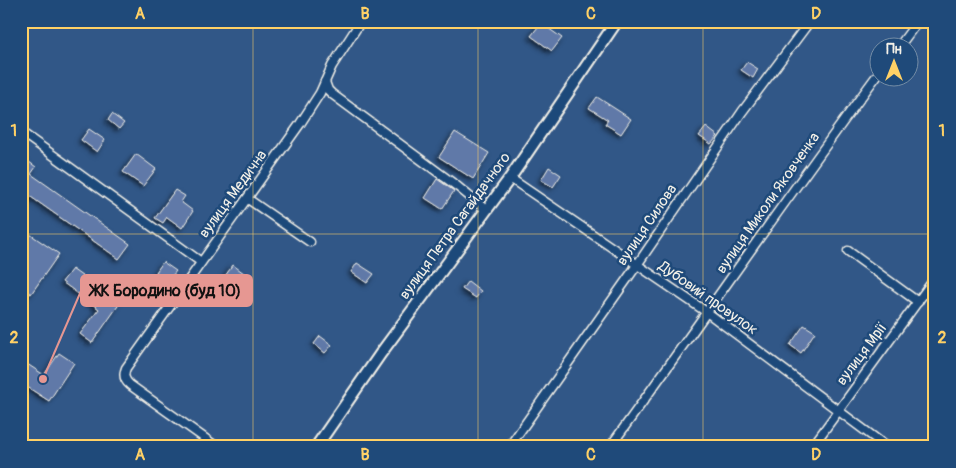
<svg xmlns="http://www.w3.org/2000/svg" width="956" height="468" viewBox="0 0 956 468" font-family="Pangolin,sans-serif">
<style>
.building{fill:#6179a8;stroke:#f4f1e8;filter:url(#shadow)}
.lines{fill:none;stroke-linecap:round;stroke-linejoin:round}
.minor-casing{stroke:#f4f1e8;stroke-width:11}
.tertiary-casing{stroke:#f4f1e8;stroke-width:14}
.minor{stroke:#1f4a7a;stroke-width:8}
.tertiary{stroke:#1f4a7a;stroke-width:10}
.grid{fill:none;stroke:#ffd166;stroke-width:1;stroke-opacity:0.55}
.labels{text-anchor:middle;dominant-baseline:central;stroke-width:5;stroke-linejoin:round;paint-order:stroke}
.street-label{font-size:15px;fill:#f4f1e8;stroke:#1f4a7a}
.leader{fill:none;stroke:#e69792;stroke-width:2}
.callout-dot{fill:#e69792;stroke:#1f4a7a;stroke-width:2}
.callout{fill:#e69792;stroke:#e69792;stroke-width:2}
.callout-label{font-size:16px;text-anchor:middle;font-weight:bold;fill:#111}
.neatline{fill:none;stroke:#ffd166;stroke-width:2}
.grid-label{font-size:16px;text-anchor:middle;font-weight:bold;fill:#ffd166}
</style>
<defs>
<filter id="shadow"><feDropShadow dx="-2.5" dy="2.5" stdDeviation="2.5" flood-color="#0009"/></filter>
</defs>
<rect width="100%" height="100%" fill="#315787"/>
<filter id="ink" filterUnits="userSpaceOnUse"><feTurbulence type="fractalNoise" baseFrequency=".02" numOctaves="2"/><feDisplacementMap in="SourceGraphic" scale="10" xChannelSelector="R" yChannelSelector="G"/><feConvolveMatrix kernelMatrix="1 2 1 2 8 2 1 2 1" color-interpolation-filters="sRGB"/></filter>
<g filter="url(#ink)">
<g class="building">
<path d="M541,23L562,38L552,51L531,36Z"/>
<path d="M747,62L758,69L753,78L741,70Z"/>
<path d="M597,97L631,119L621,134L605,124L608,120L589,108Z"/>
<path d="M112,114L124,123L119,129L108,120Z"/>
<path d="M706,127L718,136L711,144L699,136Z"/>
<path d="M89,129L105,140L97,152L81,140Z"/>
<path d="M455,132L489,153L473,179L439,157Z"/>
<path d="M136,154L156,169L143,186L123,172Z"/>
<path d="M21,156L36,167L31,174L130,244L119,259L21,190Z"/>
<path d="M549,167L561,175L553,187L541,180Z"/>
<path d="M437,179L454,191L442,209L425,198Z"/>
<path d="M175,190L185,196L181,202L193,211L182,228L167,217L163,223L155,218Z"/>
<path d="M21,228L59,254L31,294L21,288Z"/>
<path d="M163,262L176,271L168,281L156,272Z"/>
<path d="M357,263L374,274L367,283L351,272Z"/>
<path d="M233,265L248,276L240,288L225,276Z"/>
<path d="M72,269L120,303L92,343L80,334L99,309L62,282Z"/>
<path d="M468,281L481,291L476,298L462,289Z"/>
<path d="M804,325L815,332L801,353L790,345Z"/>
<path d="M320,336L332,345L325,353L314,344Z"/>
<path d="M59,353L74,363L49,401L21,383V360L44,375Z"/>
</g>
<g class="lines">
<defs>
<g id="minor">
<path d="M898,48L918,21"/>
<path d="M325,82L328,90L332,94L458,187L486,210"/>
<path d="M21,132L201,262"/>
<path d="M510,178L708,313L887,447"/>
<path d="M248,199L310,242"/>
<path d="M848,251L918,302"/>
<path d="M217,447L130,385C124,380 123,375 126,368L300,124L320,93L332,66L361,21"/>
<path d="M509,447L637,265L742,112L810,21"/>
<path d="M610,447C700,323 787,197 878,74"/>
<path d="M812,447L935,278"/>
</g>
<path id="tertiary" d="M316,447L381,353L510,178L617,21"/>
</defs>
<use href="#minor" class="minor-casing"/>
<use href="#tertiary" class="tertiary-casing"/>
<use href="#minor" class="minor"/>
<use href="#tertiary" class="tertiary"/>
</g>
</g>
<path class="grid" d="M253,21V447M478,21V447M703,21V447M21,234H935"/>
<g class="labels">
<g class="street-label">
<text transform="translate(233 194) rotate(-54)">вулиця Медична</text>
<text transform="translate(768 203) rotate(-55)">вулиця Миколи Яковченка</text>
<text transform="translate(647 225) rotate(-56)">вулиця Силова</text>
<text transform="translate(455 226) rotate(-54)">вулиця Петра Сагайдачного</text>
<text transform="translate(708 298) rotate(35)">Дубовий провулок</text>
<text transform="translate(862 354) rotate(-53)">вулиця Мрії</text>
</g>
</g>
<path class="leader" d="M43 379L81 291"/>
<circle class="callout-dot" cx="43" cy="379" r="5"/>
<rect class="callout" x="81" y="275" width="171" height="31" rx="5"/>
<g class="callout-label">
<text x="166" y="296">ЖК Бородино (буд 10)</text>
</g>
<rect width="956" height="468" fill="none" stroke="#1f4a7a" stroke-width="55"/>
<g transform="translate(894 62)"><circle r="24" fill="#1f4a7a" stroke="#748da6"/>
<path d="M0-4L9 19L0 12L-9 19Z" fill="#ffd166"/>
<text y="-8" font-size="14" font-weight="bold" text-anchor="middle" fill="#f4f1e8">Пн</text>
</g>
<rect x="28" y="28" width="900" height="412" class="neatline"/>
<g class="grid-label">
<text x="140" y="19">A</text>
<text x="365" y="19">B</text>
<text x="591" y="19">C</text>
<text x="816" y="19">D</text>
<text x="14" y="136">1</text>
<text x="942" y="136">1</text>
<text x="14" y="343">2</text>
<text x="942" y="343">2</text>
<text x="140" y="460">A</text>
<text x="365" y="460">B</text>
<text x="591" y="460">C</text>
<text x="816" y="460">D</text>
</g>
</svg>
